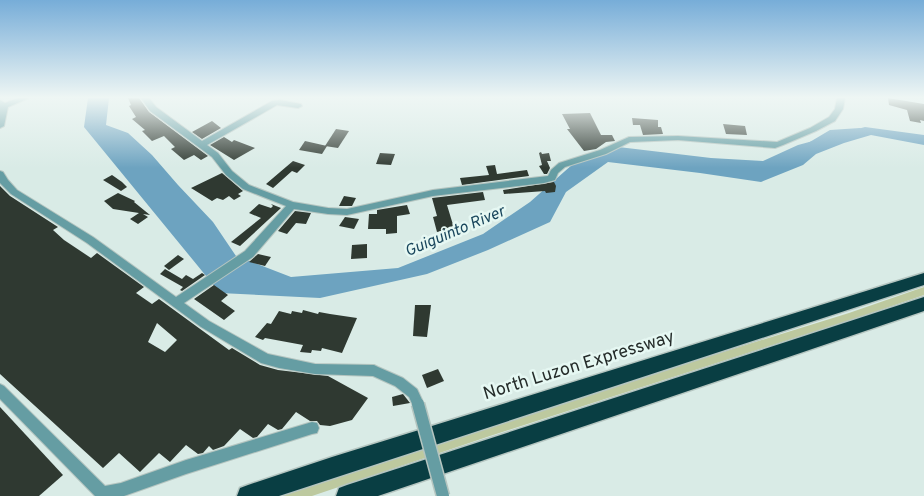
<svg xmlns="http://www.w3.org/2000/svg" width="924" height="496" viewBox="0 0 924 496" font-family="Overpass,sans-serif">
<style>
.green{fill:#bdc99f}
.water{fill:#6da3c0}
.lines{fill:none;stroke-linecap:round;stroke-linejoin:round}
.river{fill:#6da3c0;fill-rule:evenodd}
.building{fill:#2f3931;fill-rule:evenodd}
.minor-casing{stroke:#b5c5c0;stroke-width:2}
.highway-casing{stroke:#b5c5c0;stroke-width:3}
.minor{fill:#659da3;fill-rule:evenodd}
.highway{fill:#093e43;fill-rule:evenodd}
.minor-bridge-casing{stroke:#b5c5c0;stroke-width:15;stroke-linecap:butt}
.minor-bridge{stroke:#659da3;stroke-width:12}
.labels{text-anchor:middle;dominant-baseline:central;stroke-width:5;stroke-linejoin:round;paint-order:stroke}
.water-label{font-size:16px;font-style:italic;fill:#19465c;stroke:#e6f8f3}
.near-street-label{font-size:18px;fill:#252c2a;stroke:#e6f8f3}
</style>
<rect width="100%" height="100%" fill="#d9ebe6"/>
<path class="green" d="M924,287V295L863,316L490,436L312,496H279L558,403L849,313Z"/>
<path class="water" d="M88,98H109L106,125L128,133L152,155L178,185L213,222L236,256L291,277L398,268L483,234L530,202L573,164L610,146L711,158L763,161L798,145L865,127L924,135V145L871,135L844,143L816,154L803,165L761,182L700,173L608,162L566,192L550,222L488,250L427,274L320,298L220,293L84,127Z"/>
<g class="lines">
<path class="river" d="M860,128L866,132L864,135L836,137L809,150L803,146L830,130Z"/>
</g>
<g class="building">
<path d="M128,98H139L149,112L208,156L201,160L194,155L184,160L171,149L175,147L164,136L152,141L142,131L145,130L132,119L136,117L129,106L131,105Z"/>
<path d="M888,98L924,104V121L920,120L921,123L910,121L907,110L889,105Z"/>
<path d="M590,113L601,135H612L615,141L606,142L596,149L584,151L567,129H570L562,114Z"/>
<path d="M632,118L658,120V127H661L663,134L643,135L640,125H633Z"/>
<path d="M212,121L221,128L202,139L192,132Z"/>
<path d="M723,124L745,126L747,135L726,134Z"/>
<path d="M336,129L349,131L338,148L325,146Z"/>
<path d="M224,137L232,142L234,140L255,148L234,160L210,145Z"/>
<path d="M305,141L327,146L322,154L299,150Z"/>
<path d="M541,152L542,154L549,153L551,161H547L550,168L547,174H544L539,166L542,165L539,153Z"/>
<path d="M380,153L395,154L391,165L376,164Z"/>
<path d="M293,161L305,165L297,173L292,171L273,188L266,184Z"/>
<path d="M495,165L497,174L527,170L529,176L462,185L460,178L489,175L486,166Z"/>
<path d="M222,173L243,191L238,194L241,196L234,200L229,196L223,200L217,198L212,201L191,188Z"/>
<path d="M112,175L122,182L127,187L121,191L103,180Z"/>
<path d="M554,182L556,186L555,192L546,193L545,191L504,194L503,190Z"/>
<path d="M0,186L10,196L58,227L53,230L64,240L91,258L97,253L144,287L136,293L152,304L159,299L229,350L232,348L260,365L278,370L328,376L368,398L352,420L330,426L320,425L317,421H310L296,412L282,429L278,430L268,424L257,437L253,438L240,429L224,446L213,450L209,446L203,453L198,454L186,445L170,462L159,453L140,472L119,453L103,468L0,374ZM157,323L177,340L165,352L148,342Z"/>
<path d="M483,192L485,200L447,205L454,228L437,232L433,217L437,216L432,198Z"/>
<path d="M118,193L135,201L134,202L150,215L143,214L148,217L138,224L130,219L139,213L113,209L104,201Z"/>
<path d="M344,196L356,198L352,206H339Z"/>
<path d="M259,204L271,208L273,206L271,204L281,208L240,246L231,242L261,218L249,213Z"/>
<path d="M407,205L410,214L397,216V233L386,234V229H368L369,214H377V210Z"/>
<path d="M295,211L311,213L306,224L296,223L287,234L278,231Z"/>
<path d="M345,217L359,219L354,229L339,226Z"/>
<path d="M367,244V258L351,259L352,245Z"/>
<path d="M258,254L271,257L265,266L249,262Z"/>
<path d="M178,255L184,259L169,270L164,266Z"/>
<path d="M165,269L182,279L186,275L193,279L202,273L205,275L182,291L180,290L183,287L160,274Z"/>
<path d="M214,285L228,295L221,301L235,311L224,320L194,299Z"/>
<path d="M415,305H431L427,337L413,336Z"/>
<path d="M303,310L318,314L319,312L330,314L357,318L342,353L322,348L321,351L312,350L311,353L300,352L303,345L265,338L263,340L255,337L267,323L271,324L279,311L291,314L292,311L302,313Z"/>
<path d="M438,369L444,381L427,388L422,375Z"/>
<path d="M403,394L410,403L393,406L392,397Z"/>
<path d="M0,407L63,475L39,496H0Z"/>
</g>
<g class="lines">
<defs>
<g id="minor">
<path d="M18,98H29L8,107L4,126L0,128V100L5,103Z"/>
<path d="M141,98H149L156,107L202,141L272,101L280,100L301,104L302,106L298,108L277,105L207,145L218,153L232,171L249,185L293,202L328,208L347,209L433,190L548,176L551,170L559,163L600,150L629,137L678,136L777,142L810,128L829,117L835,109L837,98H845L843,109L835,121L816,131L783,145L775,148L678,140L630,142L606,154L565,167L558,173L555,180L544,183L433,196L347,215L328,214L294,209L253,257L184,303L209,321L268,354L315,364L374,365L378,367L403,378L417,389L424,404L422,408L418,410L414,408L409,397L395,386L373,376L315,374L279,368L261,363L201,327L87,243L11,194L0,183V171L3,172L8,180L17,190L93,237L176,297L245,251L286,206L243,189L226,175L212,157L150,111Z"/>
<path d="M0,384L4,386L105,486L121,483L186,460L312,422L317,423L319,428L317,433L312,434L186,474L124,496H95L0,399Z"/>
</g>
<g id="highway">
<path d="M924,273V285L279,496H237L240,488L248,485L332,457Z"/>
<path d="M924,297V311L378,496H336L339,488L347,485Z"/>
</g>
</defs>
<use href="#minor" class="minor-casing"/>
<use href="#highway" class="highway-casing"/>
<use href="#minor" class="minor"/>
<use href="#highway" class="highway"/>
<defs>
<path id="minor-bridge" d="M418,404L443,496"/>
</defs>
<use href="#minor-bridge" class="minor-bridge-casing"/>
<use href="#minor-bridge" class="minor-bridge"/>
</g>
<linearGradient id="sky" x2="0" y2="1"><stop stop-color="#77add8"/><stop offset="0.58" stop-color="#eef6f4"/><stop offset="1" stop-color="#eef6f4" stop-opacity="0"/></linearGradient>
<rect width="924" height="168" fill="url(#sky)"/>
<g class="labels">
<g class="water-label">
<text transform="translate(455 232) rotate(-23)">Guiguinto River</text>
</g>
<g class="near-street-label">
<text transform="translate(579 366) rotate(-17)">North Luzon Expressway</text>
</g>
</g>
</svg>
